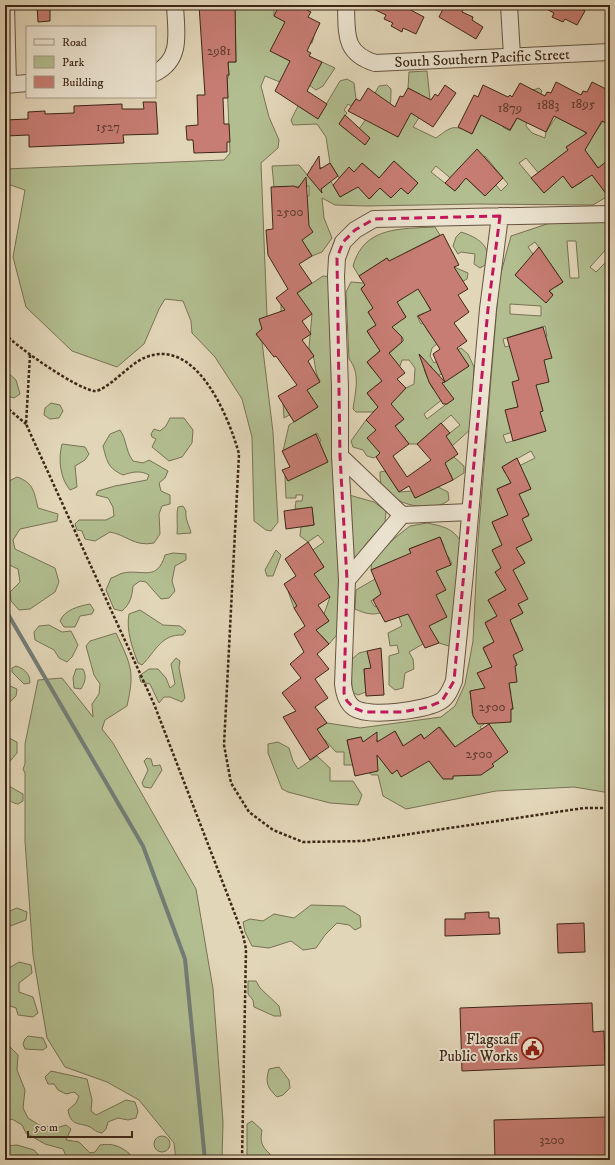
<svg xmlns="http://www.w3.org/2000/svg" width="615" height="1165" viewBox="0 0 615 1165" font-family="'IM FELL DW Pica',serif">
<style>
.green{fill:#b2be90;stroke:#787254;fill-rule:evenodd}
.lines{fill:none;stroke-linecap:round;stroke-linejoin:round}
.stream{stroke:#727d76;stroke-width:4}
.building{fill:#c77d73;stroke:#3d2717}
.minor-casing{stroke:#66533f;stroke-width:18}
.path{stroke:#3d2717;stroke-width:2.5;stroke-dasharray:3 2;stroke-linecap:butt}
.minor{stroke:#ece4d1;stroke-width:16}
.marked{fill:none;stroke:#c2185b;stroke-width:3;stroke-dasharray:8 5;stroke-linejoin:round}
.labels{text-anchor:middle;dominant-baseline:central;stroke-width:3.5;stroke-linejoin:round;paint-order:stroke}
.number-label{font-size:13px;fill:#603c2e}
.street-label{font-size:15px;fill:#3d2717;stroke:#ece4d1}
.poi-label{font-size:15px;fill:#3d2717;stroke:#ece4d1;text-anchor:end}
</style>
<rect width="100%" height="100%" fill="#e2d6b8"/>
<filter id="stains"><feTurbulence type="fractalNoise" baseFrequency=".005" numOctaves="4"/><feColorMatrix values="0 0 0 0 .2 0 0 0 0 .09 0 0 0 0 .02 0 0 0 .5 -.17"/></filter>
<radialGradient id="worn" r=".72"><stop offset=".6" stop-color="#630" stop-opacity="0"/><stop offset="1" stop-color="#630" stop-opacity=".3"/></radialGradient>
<g class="green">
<path d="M235,5H274V16L314,36L312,43L304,44L278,36L271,51L315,74L322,62L335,68L323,86L316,90L305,82H280L265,76L261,86L269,117L279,140L278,148L261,163L267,316L263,328L256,334L262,342L273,432L278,522L271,531L266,530L254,521L252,437L242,399L215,357L192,333L191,321L183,301L165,299L159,309L144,344L117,367L72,351L26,307L13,257L25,190L5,183V169L224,160L230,153L227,80L229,75L228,62H236Z"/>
<path d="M427,71L430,99L428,98L427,105L413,127L436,138C452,126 454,124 472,134L494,90L503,127L510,131L533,90L539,88L542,91C537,106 527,110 526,126L532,133L545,138L546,132L556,117L582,130L591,139L603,121L610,125V159L602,173L590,157L583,162L608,196L593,205L476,204L367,206L335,205L322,198L324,218L332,238L322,252L312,256L308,249L303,252L288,196H309V186L274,187L272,166L299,165L320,190L326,185L311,167L323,168L340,197L348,192L330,163L326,137L317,124L293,125L291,120L298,106L318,118L340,81L347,79L354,83L356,99L351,106L348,104L344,110L347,113L339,124L354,136L381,98L375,93L379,86L387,85L391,89C391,104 390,115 383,129L398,137L420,94L408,88L409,72ZM485,156L508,184L501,191L477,163ZM526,158L550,187L544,193L519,163ZM394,161L418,183L408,194L384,172ZM553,161L582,182L572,188ZM362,163L396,192L391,198L358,169ZM462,165L490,191L485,196L457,170ZM436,166L460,186L455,191L431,172ZM349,168L375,193L370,199L344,173Z"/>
<path d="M610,221V245L590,267L596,272L610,258V793L574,787L496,791L406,809L383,796L378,775H372L369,773L361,737L347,740L353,765H344V752H336L324,739L318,743L313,732L327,723L360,728L441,717L455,706L465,684L473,641L478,540L499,280L511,236L550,223ZM567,241H576L579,278H570ZM535,242L563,282L556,287L528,247ZM522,267L553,294L546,302L515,275ZM510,304L541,306V316L510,314ZM545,326L547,336L505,347L503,339ZM540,401L543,411L508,420L506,410ZM543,423L546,431L506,443L503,435ZM531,451L535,458L505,473L502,467ZM525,476L531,489L502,501L497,489ZM525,507L529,516L495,530L492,522ZM528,532L532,540L496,558L492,550ZM521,556L525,563L499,578L495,572ZM519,582L523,590L492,607L488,600ZM519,605L523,613L489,631L485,622ZM516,632L519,640L486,655L483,647ZM514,657L517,665L481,681L478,673ZM509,684L511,694L471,700L470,691ZM512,701L513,709L472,713V706ZM487,722L508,752L501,757L480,727ZM440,727L470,766L432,733ZM395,731L416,768L388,736ZM421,734L446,767L438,773L413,739ZM374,735L398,769L392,774L367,740ZM471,736L494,766L487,771L464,741Z"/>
<path d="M435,227L440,235L405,253L427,282L454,267L468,273L467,279L426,302L431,311L427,330L433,338L443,339L432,348L430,356L434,363L461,348L468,354L474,367L471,429L452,446L436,444L460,425L451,415L417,444H409L403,436L374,458L367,456L363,450L353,447L351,441L366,420L371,425L406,388L414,384L415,368L409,360H402L400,366L367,393L372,400L381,404L373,412H356L353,409C355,393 361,373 349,359L346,292L351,282L363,283L391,264L387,258L359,276L353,266C364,226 401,229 435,227ZM389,269L397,282L368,300L361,288ZM398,291L403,298L373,320L368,312ZM400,309L406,317L372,339L367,331ZM424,313L428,321L421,324L417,316ZM399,334L404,340L372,369L367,362ZM464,359L469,366L433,389L429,382ZM431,366L434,374L427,377L424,369ZM449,394L453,399L427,419L424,414ZM404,419L374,445L367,438Z"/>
<path d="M461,232C477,237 492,246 487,264L480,268L474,264L475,254L461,252L458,254L453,246L456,237Z"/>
<path d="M323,276L334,277L341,588V630L329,644L322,636L312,645L306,636L329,621L324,614L330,597L324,589L294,608L288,591L324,567L319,561L296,562L324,542L318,535L308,542L300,536L301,527L314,525L312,508L295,509L296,501H302L303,495H296V498H286L285,476L288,480L297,453L321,441L317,433L283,451L289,425L318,407L314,401L284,418L283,404L320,381C312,368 318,361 309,348L312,314L302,301L281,315V304Z"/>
<path d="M5,370L16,380L20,394L14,398L5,395Z"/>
<path d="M51,403L60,405L63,411L59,418L50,419L44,415L45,408Z"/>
<path d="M170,418H184L193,430L192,443L182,457L169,461L152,447L156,439L152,437L151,434L154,429L160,431L166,426Z"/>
<path d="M120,430C127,440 125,450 133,461L143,463L149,460L168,471L165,478L159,483L161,491L170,495V504L162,506L159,514L160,534L154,543C134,547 127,535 110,532L95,541L85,539L82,531L77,530L75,524L79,520H106L114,516L113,507L108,498L96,495L98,491L115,486L147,480L149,475C140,470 132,472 123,475C108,468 107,462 103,446L110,434Z"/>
<path d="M5,441C11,447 10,461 5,469Z"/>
<path d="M62,444L85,447L89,454L85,460L75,466L77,487L70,490C60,478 58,459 62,444Z"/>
<path d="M454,457L464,466V473L453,480L450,473L421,472Z"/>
<path d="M385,471L399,492L412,491L415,498L438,487L448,492L449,500C434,513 400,506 386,492C380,486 380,479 380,472Z"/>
<path d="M17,477C34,483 34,492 38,508L58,514L57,521L20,529L13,540L15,549L55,568L59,582L55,592L30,609L19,610L11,601L10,592L20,582L18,569L5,563V483Z"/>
<path d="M349,495L374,502L386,511L385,522L365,545L360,555L354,559L350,557Z"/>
<path d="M183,506L186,511C185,520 189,524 191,533L177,534C178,525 176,514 178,507Z"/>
<path d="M427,523C441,526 451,527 460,540L452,647L439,643L435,637L409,652L413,659L414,669L405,673L403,688L395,690L389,685V656L399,653L397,645L390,646L388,633L402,626L396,608C377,613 375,618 355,609L356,590L375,579L395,560L371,570L372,559L396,537L410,526ZM440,537L444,546L413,558L409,549ZM448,556L452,564L412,580L409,571ZM397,583L401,590L375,607L371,601Z"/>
<path d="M276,550L281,555L273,576H267L265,570Z"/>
<path d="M173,553L186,554V560L175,566L172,581L175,591L169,598L161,599L146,582L140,581L133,586C132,597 130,604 122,611L114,609L106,590L111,578C115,577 119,574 123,573C143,569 157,582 165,555Z"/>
<path d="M90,604L94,610L92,614L80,616L75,627H64L60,621C64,610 79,606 90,604Z"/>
<path d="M140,610L163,625L180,626L186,631L183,635C161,634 156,651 142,665L138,663C132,647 126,630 129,614Z"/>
<path d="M49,625L62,632L71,631L78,645L72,657L67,662L59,658L54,650L35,640L34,632L39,626Z"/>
<path d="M116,633C131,665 135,671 127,706L105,720L102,729L113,743L196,889L213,989L223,1122L222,1160H176L174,1143L139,1100L107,1082L65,1067L47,1038L33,955L25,841V773L23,769L25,764V744L38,680L62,678L93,717L92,704L99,694L100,684L94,675L86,646L90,641Z"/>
<path d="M367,651L377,668L364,669L366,692L358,695L352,692L351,660L359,653Z"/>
<path d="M176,658L180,661L179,668L185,698L182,702L170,697H164L159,703L150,684L141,682L139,676L149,669H158L166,678L170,688L175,684L171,664Z"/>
<path d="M16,666C25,669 30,674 30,683L24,684L12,672V668Z"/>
<path d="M76,669H83C87,676 85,683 81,689L74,688L73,678Z"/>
<path d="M10,686L17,689L16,696L9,703H5V690Z"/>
<path d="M9,738L17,742V753L5,767V740Z"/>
<path d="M278,742L289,748L293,761L298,769L317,756L330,768V781H353L362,795L358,805L330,803L288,792L282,789L268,753V744Z"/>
<path d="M147,758L151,759L153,766L160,765L162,770L151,788L144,787L142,783L148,770L144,761Z"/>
<path d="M7,785L23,794V801L18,804C9,803 1,793 7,785Z"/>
<path d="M311,905L344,906L360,916L361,927L355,930L349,925L337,923L325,935L316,948L303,950L291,941L269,948L252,946L245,932L243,922L250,919L263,921L274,914L294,918Z"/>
<path d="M17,908L27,912L26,920L5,928V913Z"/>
<path d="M19,962L31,965L32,973L19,983V992L33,997L38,1013L33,1017L18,1015L16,1008L10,1006L5,1009V969L6,970Z"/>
<path d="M248,981H256L260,988L279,1006L281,1016H274L254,1007L253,1000L248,994Z"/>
<path d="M28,1036L43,1038L47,1047L43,1050L25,1049L23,1044L25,1039Z"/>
<path d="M10,1047L18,1055L17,1070L25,1090L23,1108L28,1118L39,1125L56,1128L66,1125L71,1129L66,1140L79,1142L90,1153L95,1152L100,1145C113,1143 120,1146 130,1154L128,1160H115L109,1156L105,1160H63L66,1156L63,1149L45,1144L26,1133L22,1125L12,1119L5,1121V1048Z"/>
<path d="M279,1067L289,1080L290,1088L283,1095L277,1097C267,1087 265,1083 269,1069Z"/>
<path d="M51,1071L87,1079L92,1100L91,1111L96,1115L126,1100L135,1102L138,1111L136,1118L128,1120L118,1118L108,1122L106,1129L102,1133C96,1132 95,1130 90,1127C79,1122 71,1127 68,1110L76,1103L79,1096L74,1092L66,1094L58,1090L54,1084H48L45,1077Z"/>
<path d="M252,1121L262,1130C260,1141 261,1146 270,1154V1160H247V1124Z"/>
<circle cx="162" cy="1144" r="8"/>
<path d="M17,1145L34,1150L43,1160H5V1146Z"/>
</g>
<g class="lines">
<path class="stream" d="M5,609L143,846L185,959L205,1160"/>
</g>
<g class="building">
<path d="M37,5H50V21L38,22Z"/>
<path d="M199,5H235L236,62H228L229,75H227L228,98H223L224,124H229L230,142H227V152L194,153L193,140H187L186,126L198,125L197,95H205Z"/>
<path d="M279,5H297L311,12L308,17L320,23L307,51L311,53L309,56L322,62L307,91L327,104L318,119L275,91L290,61L270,51L285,22L274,16Z"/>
<path d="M365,5H401L424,17L416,34L403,28L402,32L391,26L393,23L384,19L386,15Z"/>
<path d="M445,5H466L462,12L473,17L472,20L483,27L476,39L439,17Z"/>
<path d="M539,5H574L585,11L577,25L565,19L563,22L552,17L554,13Z"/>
<path d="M556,82L581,95L583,91L587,92L592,82L610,91V125L602,121L585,150L598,168L610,159V199L592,175L572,188L563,176L544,193L531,178L568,150L566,147L587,133L554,116L546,132L517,118L510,130L481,115L472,134L458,127L474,95L478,97L483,85L508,97L510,95L512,97L520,83L545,96L547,92L551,93Z"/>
<path d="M445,85L456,93L433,127L411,113L398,137L348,111L356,99L360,101L368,88L395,107L400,96L403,97L408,88L431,100L435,94L438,96Z"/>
<path d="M143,102H156L158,134L123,135L124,143L29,147V135L5,136V120L28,119V112L45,111V114L74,113V106L122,104V109H144Z"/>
<path d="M345,115L370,138L365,145L339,124Z"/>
<path d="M477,149L503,178L485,196L466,178L455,191L445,183Z"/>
<path d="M319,156L320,169L330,163L338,176L321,189L322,193L307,175Z"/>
<path d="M394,161L418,183L408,194L401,188L391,198L380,188L369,199L358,187L340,197L333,185L349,167L354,172L362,163L379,178Z"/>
<path d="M306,177L309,226L313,232L302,240L312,256L299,264L312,283L297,293L312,314L302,321L311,334L302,340L314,356L308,361L320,382L307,390L318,407L294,422L278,396L297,385L276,356L274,357L256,334L262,329L259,319L285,310L276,298L288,289L268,255L266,230L273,229L271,187L294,186L298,188Z"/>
<path d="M443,234L459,265L454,267L468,289L458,295L469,312L454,323L467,341L457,348L469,366L445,382L433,354L440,349L418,316L431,310L418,289L397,302L406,317L392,327L402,337V342L389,353L405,373L397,379L406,388L391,404L404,419L395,426L409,444L393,456L407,477L431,460L417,444L441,423L450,433L446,436L458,454L445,463L453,480L415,498L409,486L399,492L376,457L380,453L367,438L376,430L366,420L378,407L367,393L382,381L367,362L380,351L367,331L376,325L368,312L373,308L361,289L365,285L359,276L387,258L389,261Z"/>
<path d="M539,247L563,282L549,291L553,295L546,303L515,275Z"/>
<path d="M543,327L552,358L544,360L549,382L536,385L543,411L540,412L546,431L513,441L505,410L518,407L512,382L519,380L507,338Z"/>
<path d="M419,354L445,382L442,383L454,399L447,404H443L429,382Z"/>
<path d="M316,434L328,462L288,481L282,470L290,467L282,451Z"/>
<path d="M517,458L531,489L519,494L529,515L522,519L532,540L516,548L525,563L513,570L528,599L518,604L523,613L510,620L523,650L513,655L517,665L515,666L517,682L509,683L513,709H511V722L478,724L473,716L470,691L485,688L477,673L492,667L483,648L494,642L485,623L497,616L488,600L506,590L495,572L501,568L492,550L502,545L492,522L508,515L497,489L511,483L502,467Z"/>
<path d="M312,507L314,525L286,529L284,511Z"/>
<path d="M440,537L451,565L436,571L446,590L436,595L447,617L429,626L439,643L425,648L408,614L385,622L373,600L381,594L371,570L411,553L409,549Z"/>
<path d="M308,542L324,567L314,574L330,597L318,605L329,621L316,630L329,644L317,654L329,669L315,679L328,698L315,707L327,723L317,729L329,747L310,760L283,717L296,711L282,693L301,678L290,664L304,652L294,634L305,626L294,608L297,606L284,584L296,576L285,559Z"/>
<path d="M381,648L384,695L366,696L364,669L371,668L367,651Z"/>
<path d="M489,724L508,752L492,764L494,766L481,775L453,776V779H443L429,761L401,777L397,770L392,774L377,755L378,771L355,776L347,740L361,737L363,742L377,732V742L395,731L403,746L421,734L424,739L439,727L455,747Z"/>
<path d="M489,912V918H499L500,934L445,936V919H465V913Z"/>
<path d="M584,923L585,952L558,953L557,924Z"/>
<path d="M592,1003L593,1032L604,1031L605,1065L462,1071L460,1008Z"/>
<path d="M608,1117L609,1160H495L494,1120Z"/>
</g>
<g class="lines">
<defs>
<g id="minor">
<path d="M6,5L8,85"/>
<path id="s1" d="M346,5C347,33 343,53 375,63L610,52"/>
<path d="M509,5L512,56"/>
<path d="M155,73C183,59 176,32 175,5"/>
<path d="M5,85L27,83"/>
<path d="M500,216L488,309L465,573L454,681C451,688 448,697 441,701C427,710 369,718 354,708C347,703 344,693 343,684L347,580L340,456V387L336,276L337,258L343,242L355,230L374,219L610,214"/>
<path d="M340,456L402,515"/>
<path d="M347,580L402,515L470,512"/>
</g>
</defs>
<use href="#minor" class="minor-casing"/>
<g class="path">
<path d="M5,334C17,347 78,390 95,391C106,391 131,363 144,358C196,335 229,417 239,454L224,745L231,783L249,812L273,830L303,842L363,841L584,808H610"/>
<path d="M30,355L26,424L154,704L243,935L246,949L242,1160"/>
<path d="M5,406L26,424"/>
</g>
<use href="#minor" class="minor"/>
</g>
<path class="marked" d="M500,216L488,309L454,681L442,701L428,707L402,712H364L354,708L347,701L344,693L347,580L340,456L337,258L343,242L355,230L374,219Z"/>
<defs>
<symbol id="civic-ring" viewBox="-11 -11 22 22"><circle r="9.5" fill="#ece4d1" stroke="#8f2418" stroke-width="1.5"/><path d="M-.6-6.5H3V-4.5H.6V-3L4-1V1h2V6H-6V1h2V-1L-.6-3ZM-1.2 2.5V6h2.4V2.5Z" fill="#8f2418"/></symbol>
</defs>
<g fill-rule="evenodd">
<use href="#civic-ring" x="520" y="1036" width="25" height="25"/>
</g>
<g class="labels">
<g class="number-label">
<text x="219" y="51">2981</text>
<text x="583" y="104">1895</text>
<text x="548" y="105">1883</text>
<text x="510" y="108">1879</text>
<text x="108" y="127">1527</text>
<text x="290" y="212">2500</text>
<text x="492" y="707">2500</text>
<text x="479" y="754">2500</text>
<text x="552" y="1140">3200</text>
</g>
<g class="street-label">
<text stroke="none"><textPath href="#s1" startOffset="179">South Southern Pacific Street</textPath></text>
</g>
<g class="poi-label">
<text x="518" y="1039">Flagstaff<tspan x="518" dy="17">Public Works</tspan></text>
</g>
</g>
<rect width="615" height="1165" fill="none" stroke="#e2d6b8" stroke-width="20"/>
<rect x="6" y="6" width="603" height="1153" fill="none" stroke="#3d2717" stroke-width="2"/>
<rect x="10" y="10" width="595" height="1145" fill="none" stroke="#3d2717"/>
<rect x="26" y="26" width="130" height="72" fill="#ece4d1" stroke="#a69887"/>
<rect x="34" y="39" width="20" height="6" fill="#ece4d1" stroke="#a69887"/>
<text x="62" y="46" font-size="12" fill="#3d2717">Road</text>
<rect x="34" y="56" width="20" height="12" fill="#b2be90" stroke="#a69887"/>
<text x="62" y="66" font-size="12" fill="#3d2717">Park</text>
<rect x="34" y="76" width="20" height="12" fill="#c77d73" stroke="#a69887"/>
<text x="62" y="86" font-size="12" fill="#3d2717">Building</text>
<path d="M28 1131v6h104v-6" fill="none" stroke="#3d2717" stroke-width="2"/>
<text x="34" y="1131" font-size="12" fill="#3d2717" stroke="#ece4d1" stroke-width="3" paint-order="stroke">50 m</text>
<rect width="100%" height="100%" filter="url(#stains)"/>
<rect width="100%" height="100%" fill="url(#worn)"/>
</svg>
